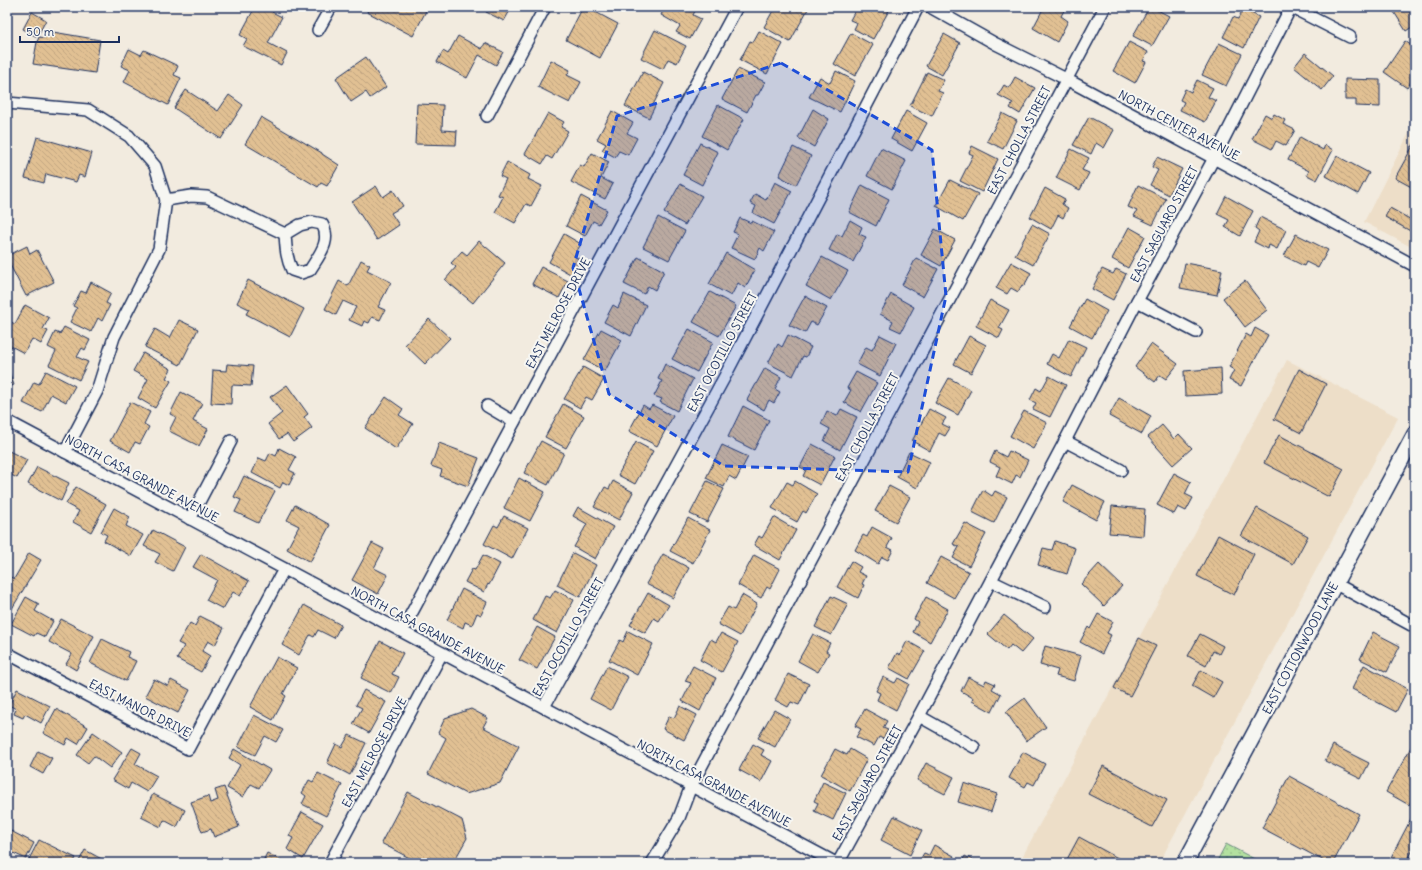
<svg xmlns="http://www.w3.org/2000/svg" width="1422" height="870" viewBox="0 0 1422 870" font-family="Delius,sans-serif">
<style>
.built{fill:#eddec8}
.park{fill:url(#park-dots);stroke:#67887f}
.building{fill:url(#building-back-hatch);stroke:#1b2f5e}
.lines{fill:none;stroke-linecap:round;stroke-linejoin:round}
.minor-casing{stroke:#1b2f5e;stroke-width:14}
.secondary-casing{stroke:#1b2f5e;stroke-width:18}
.minor{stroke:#f6f6f2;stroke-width:11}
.secondary{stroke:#f6f6f2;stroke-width:15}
.marked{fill:#1d4ed8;fill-opacity:0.2;stroke:#1d4ed8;stroke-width:3;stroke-dasharray:8 5;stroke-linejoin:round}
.labels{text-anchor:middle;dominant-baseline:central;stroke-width:4;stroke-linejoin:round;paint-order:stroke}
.street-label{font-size:12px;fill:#1b2f5e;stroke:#f6f6f2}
</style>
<defs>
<pattern id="park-dots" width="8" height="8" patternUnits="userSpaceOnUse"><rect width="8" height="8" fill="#b3e1a0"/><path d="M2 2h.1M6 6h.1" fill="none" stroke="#99c18c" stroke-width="1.8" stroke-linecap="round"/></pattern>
<pattern id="building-back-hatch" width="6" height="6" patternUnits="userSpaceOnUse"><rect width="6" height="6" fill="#e1c093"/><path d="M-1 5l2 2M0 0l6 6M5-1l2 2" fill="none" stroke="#c0a581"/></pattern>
</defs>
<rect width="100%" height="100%" fill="#f2ebdf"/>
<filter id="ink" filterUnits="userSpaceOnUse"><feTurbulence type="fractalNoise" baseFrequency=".025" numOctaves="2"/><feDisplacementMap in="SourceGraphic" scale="8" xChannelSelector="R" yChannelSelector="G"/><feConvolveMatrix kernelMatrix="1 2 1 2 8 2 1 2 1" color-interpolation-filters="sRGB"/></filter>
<g filter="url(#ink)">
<g class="built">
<path d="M1415,121V249L1364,222Z"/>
<path d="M1287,360L1398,417L1159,863H1019Z"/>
</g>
<path class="park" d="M1226,844L1262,863H1216Z"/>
<g class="building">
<path d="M250,7H274L272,12L282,17L268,43L287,53L281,65L243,46L247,39L240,35L254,9Z"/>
<path d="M369,7L378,10L380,7H419L426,11L413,36L367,12Z"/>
<path d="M489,7H512L504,21L486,12Z"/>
<path d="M583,7H586L618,24L600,58L566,40Z"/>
<path d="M665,7H697L693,15L701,19L690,39L676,32L680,26L661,15Z"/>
<path d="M775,7H804L808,9L790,42L764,27Z"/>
<path d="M857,7H891L873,39L854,29L857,23L850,20Z"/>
<path d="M1044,7H1066L1061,16L1068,21L1057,42L1033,28Z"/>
<path d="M1149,7H1152L1169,16L1152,46L1133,36Z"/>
<path d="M1391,7H1415V25L1406,31Z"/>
<path d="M1243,9L1259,17L1244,48L1223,37L1233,17L1238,19Z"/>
<path d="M32,12L46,20L37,37L23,29Z"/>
<path d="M48,30L53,32L100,40L95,73L33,64L37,42L39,37L44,38Z"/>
<path d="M655,30L686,46L677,63L668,59L663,69L641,58Z"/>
<path d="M759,31L783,44L767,74L740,60L750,41L753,42Z"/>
<path d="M851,33L873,45L855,76L834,64Z"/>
<path d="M944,34L960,43L942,75L926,66Z"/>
<path d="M458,36L482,49L485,43L503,52L496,65L479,55L467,78L437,62L443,51L448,54Z"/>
<path d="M1405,41L1415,48V76L1407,88L1384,72Z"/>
<path d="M1129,42L1148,52L1143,61L1146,62L1135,83L1113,71Z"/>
<path d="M1219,43L1242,54L1226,86L1202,75Z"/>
<path d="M129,49L141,55L144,50L178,66L174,75L181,78L168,105L124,82L130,70L121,66Z"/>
<path d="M1305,53L1333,76L1322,90L1294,67Z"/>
<path d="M366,57L386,87L370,98L366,92L351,102L336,78Z"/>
<path d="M551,60L570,70L567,75L581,82L570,103L538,87Z"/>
<path d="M738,69L765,82L758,95H756L747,112L722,99Z"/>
<path d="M836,71L855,81L840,112L809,97L820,77L830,83Z"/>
<path d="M643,72L664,83L653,105L655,106L649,118L625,106Z"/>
<path d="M927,72L944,80L938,91L943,93L932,116L910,106Z"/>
<path d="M1015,77L1035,88L1020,114L1010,108L1013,103L998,95L1004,85L1009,88Z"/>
<path d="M1345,79L1380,80V107L1356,106V100H1345Z"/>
<path d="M1197,80L1213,88L1208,97L1216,101L1205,122L1180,110L1184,102L1180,100L1185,89L1191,92Z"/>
<path d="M186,90L218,111L229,95L243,105L221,139L174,108Z"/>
<path d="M417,104L443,105L442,130L457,131L456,145L415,144Z"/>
<path d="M718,105L744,119L727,150L702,136Z"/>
<path d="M813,109L829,119L814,147L798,138Z"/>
<path d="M612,111L633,123L627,133L637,138L628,155L619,151L615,157L602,150L606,144L597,139Z"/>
<path d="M906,111L927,123L912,151L891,139Z"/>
<path d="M548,113L564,122L561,127L568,131L552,159L547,156L542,164L525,154Z"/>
<path d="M1002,113L1017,121L1003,149L987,141Z"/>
<path d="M1265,114L1272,118L1274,114L1285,120L1283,124L1295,130L1286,146L1276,141L1272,149L1252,139Z"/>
<path d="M261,117L322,153V154L339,165L327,186L321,183L318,187L245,144Z"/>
<path d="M1089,117L1114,130L1104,148L1096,143L1091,154L1073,145Z"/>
<path d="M37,137L92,153L85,177L79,175L76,182L46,174L44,183L25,178Z"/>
<path d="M1300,137L1323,150L1325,145L1333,150L1317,180L1307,175L1309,171L1288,160Z"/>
<path d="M1415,142V189L1395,178Z"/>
<path d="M700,143L718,152L702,185L683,175Z"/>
<path d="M972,146L998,159L982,192L960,181L973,155L969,153Z"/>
<path d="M793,147L811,156L796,185L779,176Z"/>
<path d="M881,148L906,161L892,189L867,176Z"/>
<path d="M1071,149L1089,158L1082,170L1089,173L1080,190L1056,178Z"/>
<path d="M592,153L609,162L601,178L613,184L605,199L571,182L580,165L584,167Z"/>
<path d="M1337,156L1369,173L1358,194L1326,176Z"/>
<path d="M1157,157L1182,169L1169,195L1150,185L1158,170L1152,167Z"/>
<path d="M507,162L530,175L528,179L542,186L531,206L526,204L515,223L495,212L503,197L498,195L506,179L500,176Z"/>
<path d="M950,180L978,194L963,221L936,206Z"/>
<path d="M775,182L792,191L774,224L753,213L756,206L750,203L755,194L766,200Z"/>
<path d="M680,184L702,196L685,225L664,213Z"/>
<path d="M862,185L889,199L876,226L849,212Z"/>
<path d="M1138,185L1166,199L1153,225L1134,216L1137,211L1128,207Z"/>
<path d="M376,186L383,197L393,190L403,206L391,213L399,225L377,240L352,202Z"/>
<path d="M1045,188L1065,199L1062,204L1068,208L1063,218L1058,215L1051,229L1030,217Z"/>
<path d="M581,196L607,210L599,224L593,221L585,236L566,226Z"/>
<path d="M1226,196L1253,211L1240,236L1225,227L1229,220L1217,214Z"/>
<path d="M1390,208L1415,222V230L1414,233L1385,217Z"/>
<path d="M658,217L685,231L669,260L643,247Z"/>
<path d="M1260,217L1286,230L1277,249L1269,245L1268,249L1254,242L1259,231L1255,228Z"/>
<path d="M740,218L751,223L752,221L774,232L764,251L760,248L755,259L731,248L738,234L733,232Z"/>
<path d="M850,220L862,227L859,234L866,237L853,262L829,250L837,234L842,236Z"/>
<path d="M1032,224L1050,234L1033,265L1015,255Z"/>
<path d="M1129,227L1145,236L1128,268L1112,259Z"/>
<path d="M935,229L955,240L941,266L921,255Z"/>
<path d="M564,234L581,244L574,256L581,260L572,275L549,262Z"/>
<path d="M1296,234L1328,250L1318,268L1306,262L1304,266L1284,256Z"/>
<path d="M479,241L505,263L473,303L445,280L456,267L451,263L462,251L467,255Z"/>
<path d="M27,246L30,254L37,250L54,282L26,296L7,259V256Z"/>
<path d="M726,253L755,270L745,288L738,283L731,296L709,284Z"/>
<path d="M638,257L664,271L655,290L648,286L644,294L624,284Z"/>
<path d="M822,257L848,271L831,300L806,286Z"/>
<path d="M916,258L938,269L923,297L902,285Z"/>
<path d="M361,260L370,265L367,270L391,282L378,307L385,310L380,320L372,317L369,323L364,321L362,326L349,320L356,307L343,301L336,315L325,309L339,281L348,286Z"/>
<path d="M1011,262L1031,273L1024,286L1022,285L1018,292L1011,288L1007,294L996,288Z"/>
<path d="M1185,263L1222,270L1217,295L1180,288Z"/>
<path d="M541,267L568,281L559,298L532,284Z"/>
<path d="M1102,269L1113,274L1116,269L1126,274L1113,300L1092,289Z"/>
<path d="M248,280L304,309L290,337L246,314L249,309L237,303Z"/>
<path d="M1245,281L1267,310L1245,327L1223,298Z"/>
<path d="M91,282L111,293L106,303L110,305L102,321L98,318L91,332L70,322L77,308L73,306L81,291L86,293Z"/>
<path d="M710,292L736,306L719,336L693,322Z"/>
<path d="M624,294L646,305L631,336L604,322L613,305L618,308Z"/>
<path d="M891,294L914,307L901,332L890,327L893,321L880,314Z"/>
<path d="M805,296L827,308L817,325L811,322L805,333L789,325Z"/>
<path d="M1085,299L1107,311L1092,338L1070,326Z"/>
<path d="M990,300L1009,310L999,328L1003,330L999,338L976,326Z"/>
<path d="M25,305L49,318L43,329L48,331L41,344L32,339L24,353L7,344V320L15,324Z"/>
<path d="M429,319L450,338L425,364L405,345Z"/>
<path d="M179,320L198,329L180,365L145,347L155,329L170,338Z"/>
<path d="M64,327L90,340L85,350L82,348L77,357L88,362L79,380L49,365L56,351L48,347L55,332L60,334Z"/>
<path d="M1255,328L1268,335L1241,386L1229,380L1234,370L1229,367L1246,334L1251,337Z"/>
<path d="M601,329L622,340L605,371L584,360Z"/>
<path d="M689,329L713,342L697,372L672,359Z"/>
<path d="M788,335L811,347L806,357L803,356L793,376L768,363L778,344L782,347Z"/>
<path d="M880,335L896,343L880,376L857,364L866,347L872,350Z"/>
<path d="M969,336L986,345L971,373L954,364Z"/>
<path d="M1069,339L1086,347L1071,377L1047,364L1052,354L1059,358Z"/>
<path d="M1151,344L1178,364L1166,379L1160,375L1155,382L1135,367Z"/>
<path d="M143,353L171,369L166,378L171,381L155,408L138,398L148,379L133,371Z"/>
<path d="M227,364L253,366L251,386L232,385L231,404L211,403L213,370L226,371Z"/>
<path d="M665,364L693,379L677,411L660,402L662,399L654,396L662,381L658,379Z"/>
<path d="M7,366L14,385L7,388Z"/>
<path d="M583,367L604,379L592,400L586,397L580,408L564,399Z"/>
<path d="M765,368L781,377L775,389L780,392L774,403L769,400L764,410L747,400Z"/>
<path d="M1221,368L1222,394L1185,396L1184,371Z"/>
<path d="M1299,369L1326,384L1301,433L1274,419Z"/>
<path d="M46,371L75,386L66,402L51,394L42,412L23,403L34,382L39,384Z"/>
<path d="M856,372L877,383L861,412L844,402L851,390L847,388Z"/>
<path d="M1049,376L1066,385L1050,417L1033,409L1036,403L1030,400L1036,388L1041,391Z"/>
<path d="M949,378L971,390L958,415L935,403Z"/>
<path d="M287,385L308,414L304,417L312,428L293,442L287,434L279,439L268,424L282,413L270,397Z"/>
<path d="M181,392L202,403L193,421L208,429L199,446L169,431L176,417L170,414Z"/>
<path d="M386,397L403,409L399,415L413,424L396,449L365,428Z"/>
<path d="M1119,398L1151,416L1142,434L1109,416Z"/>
<path d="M130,402L150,412L144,424L149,427L140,444L135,442L130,452L110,441Z"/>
<path d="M563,404L584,416L566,448L545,437Z"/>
<path d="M643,405L649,409L652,405L673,416L657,446L629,431Z"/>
<path d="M743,406L769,420L754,450L728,437Z"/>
<path d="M841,409L857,417L840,450L824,441L830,429L821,424L827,411L837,416Z"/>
<path d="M929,409L946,418L942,424L950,428L945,436L939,433L930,451L912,441Z"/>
<path d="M1024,411L1047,423L1033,449L1010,436Z"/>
<path d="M1162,425L1174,439L1179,434L1192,448L1173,465L1148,437Z"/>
<path d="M1279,435L1344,469L1329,497L1264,463Z"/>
<path d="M541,441L564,453L548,485L524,473Z"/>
<path d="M636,442L653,451L635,484L618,475Z"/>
<path d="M439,443L479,458L468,486L440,476L442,470L431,466Z"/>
<path d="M812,444L835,456L820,485L803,476L806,470L800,467Z"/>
<path d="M722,445L748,457L736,480L729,476L724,487L706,478Z"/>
<path d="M279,448L296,457L289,470L295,473L289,485L283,482L280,488L252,473L259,458L266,461L270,453L276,456Z"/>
<path d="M7,450L27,460L17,478L7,473Z"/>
<path d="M995,451L1006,457L1009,451L1028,460L1020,477L1016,475L1012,484L996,476L1000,467L990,462Z"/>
<path d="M909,452L930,462L917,488L897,477Z"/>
<path d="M37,467L69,483L61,501L28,484Z"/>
<path d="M1174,473L1191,482L1185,494L1193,498L1186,511L1178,507L1174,514L1157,505Z"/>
<path d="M244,476L275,491L258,523L235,512L241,500L234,497Z"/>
<path d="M519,478L545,492L530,521L504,508Z"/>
<path d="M613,481L633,492L619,520L594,507L605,487L609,489Z"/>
<path d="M707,481L724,489L707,522L690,514Z"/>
<path d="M795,481L817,494L806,513L803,511L797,522L772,508L787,482L793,485Z"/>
<path d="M1072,485L1105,502L1096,520L1063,502Z"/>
<path d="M889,486L910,497L896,522L875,511Z"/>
<path d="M76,487L106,504L91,532L73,522L79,511L66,504Z"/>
<path d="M983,490L992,496L995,491L1007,497L994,523L972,512Z"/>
<path d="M295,505L330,525L310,562L287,549L299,526L287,520Z"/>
<path d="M1112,506L1145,509L1143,536L1109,533Z"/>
<path d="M578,507L613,527L595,559L574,547L587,524L573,516Z"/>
<path d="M114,508L130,517L126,526L143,535L131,556L104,541L107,535L101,532Z"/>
<path d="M1257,508L1308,536L1293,564L1241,536Z"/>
<path d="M504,516L528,528L512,559L484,544L494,525L498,527Z"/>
<path d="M774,517L796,530L780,560L754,545L759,536L762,538Z"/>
<path d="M688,518L710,530L693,563L670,551Z"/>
<path d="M965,523L986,534L969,566L953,558L959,547L953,544Z"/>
<path d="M872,527L892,538L887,547L893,550L888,560L882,557L878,564L855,550L863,535L867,537Z"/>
<path d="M153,530L185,547L173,571L155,562L160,554L144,546Z"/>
<path d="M1218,535L1254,554L1234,595L1197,576Z"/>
<path d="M1055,541L1075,548L1067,574L1038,565L1043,548L1052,550Z"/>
<path d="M372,543L384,549L374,568L388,575L378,594L352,580Z"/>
<path d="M29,553L41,560L7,617V575L14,579Z"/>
<path d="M573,553L596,565L580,597L557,585Z"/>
<path d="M201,554L249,581L240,596L233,592L223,609L206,600L217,580L193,567Z"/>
<path d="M663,554L689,568L673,598L646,584Z"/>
<path d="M483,555L500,564L489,585L488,584L484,592L465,582L472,569L475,570Z"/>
<path d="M754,555L780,569L770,589L767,587L761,598L738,585Z"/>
<path d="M941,557L969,572L954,598L927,583Z"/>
<path d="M851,561L861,567L858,572L866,576L862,584L864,585L858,598L837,587Z"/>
<path d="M1099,564L1122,586L1104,606L1081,584Z"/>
<path d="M462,589L487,602L481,615L477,613L472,625L465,622L463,628L447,620Z"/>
<path d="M555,590L574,600L557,633L533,620L545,596L550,598Z"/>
<path d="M648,593L669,605L659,621L654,618L645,633L630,625Z"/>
<path d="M742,595L757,604L740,636L718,624L728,607L734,610Z"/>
<path d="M831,596L848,604L831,635L815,627Z"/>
<path d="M26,597L39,604L35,611L53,621L45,637L36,633L34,636L11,624Z"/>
<path d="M926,597L948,609L930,642L913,632L918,622L914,619Z"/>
<path d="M304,605L341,625L334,638L318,630L314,637L310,635L299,655L282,645Z"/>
<path d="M1098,614L1113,622L1107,633L1111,635L1102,654L1080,642L1088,627L1090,629Z"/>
<path d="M1004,615L1033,639L1021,653L1011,645L1007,650L988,634Z"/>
<path d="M200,616L224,628L215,645L208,641L202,651L210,656L201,672L177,659L184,646L178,643L190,623L195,626Z"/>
<path d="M61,619L94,636L76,670L66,664L72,654L49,642Z"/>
<path d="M537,627L555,637L537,669L519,660Z"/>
<path d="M628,631L653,644L637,675L609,660L620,640L623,642Z"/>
<path d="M1373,632L1400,646L1387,672L1360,659Z"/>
<path d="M721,633L738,642L722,672L700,660L711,639L716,642Z"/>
<path d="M813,634L830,643L826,651L829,653L818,672L798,661Z"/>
<path d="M1200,634L1223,646L1219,654L1213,651L1206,666L1188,656Z"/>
<path d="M1139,638L1156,646L1130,696L1114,688Z"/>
<path d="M102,639L129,652L127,657L136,661L126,681L90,663Z"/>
<path d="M380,641L403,653L392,674L399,677L391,693L361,678Z"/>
<path d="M907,641L925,651L909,679L889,668L897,653L900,655Z"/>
<path d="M1045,646L1081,656L1074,681L1056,676L1058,670L1040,665Z"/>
<path d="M277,657L297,668L283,694L286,696L273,720L250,707Z"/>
<path d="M1364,665L1408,689L1396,712L1352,689Z"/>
<path d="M607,666L628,677L611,710L590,699Z"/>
<path d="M693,666L716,678L700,711L682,701L691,683L685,681Z"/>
<path d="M1201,670L1222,682L1213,698L1192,686Z"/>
<path d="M788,674L809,684L799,705L791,702L788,707L775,700Z"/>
<path d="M883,677L895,683L898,678L909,684L896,710L877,700L880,693L876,691Z"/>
<path d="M968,677L984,685L986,680L995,684L992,689L1001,694L992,712L972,701L973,698L961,691Z"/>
<path d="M154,679L168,686L171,680L190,690L178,713L145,696Z"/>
<path d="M17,689L50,706L41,723L25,714L23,718L14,714L16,709L9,705Z"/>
<path d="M364,690L386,702L369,733L353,724L362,708L356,705Z"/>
<path d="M1025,698L1046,727L1026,741L1006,712Z"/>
<path d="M680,706L697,715L684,740L663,729L669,716L674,718Z"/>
<path d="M56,709L88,727L78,744L68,738L65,745L43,733Z"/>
<path d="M471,709L488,718L483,727L519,746L500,783L466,794L428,774L446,738L438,733L445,718Z"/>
<path d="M865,709L887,721L883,728L888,730L883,739L879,737L874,746L856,737L861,729L855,726Z"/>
<path d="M774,710L790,719L775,747L758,738Z"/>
<path d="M254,715L283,730L276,742L265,736L255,755L238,747Z"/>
<path d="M93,732L122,752L110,768L94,756L88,763L77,755Z"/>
<path d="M349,735L366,743L350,775L327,763L336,744L342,747Z"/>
<path d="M1415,740V794L1409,805L1386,792Z"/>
<path d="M753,744L764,750L761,755L772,761L761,782L739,770Z"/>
<path d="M1333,745L1369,763L1361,779L1325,761Z"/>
<path d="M132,748L141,753L135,764L157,776L147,792L131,783L128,789L112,780Z"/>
<path d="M234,749L270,770L259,788L251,784L243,797L227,788L240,765L229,758Z"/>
<path d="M835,749L847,755L850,749L867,759L850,791L821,775Z"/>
<path d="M38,751L52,758L43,774L30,767Z"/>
<path d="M1023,752L1045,764L1034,785L1028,782L1025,787L1009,778Z"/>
<path d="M926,763L954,777L945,794L917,780Z"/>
<path d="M1103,766L1167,800L1152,827L1088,794Z"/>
<path d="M318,773L342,785L326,816L302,804L306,796L302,793L309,780L313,782Z"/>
<path d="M1289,776L1359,814L1333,863H1328L1262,828Z"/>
<path d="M823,782L846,793L833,820L814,811L818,803L814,801Z"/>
<path d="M964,783L997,794L991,812L958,802Z"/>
<path d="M224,787L239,827L214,837L211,829L202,832L191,802L208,796L210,803L218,800L215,790Z"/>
<path d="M408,792L462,820L467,838L453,863H419L381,843Z"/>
<path d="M153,794L185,810L177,827L164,820L161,827L141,817Z"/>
<path d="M302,812L323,824L303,859L287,849L293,838L289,836Z"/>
<path d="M1414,813L1415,846L1406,863H1388Z"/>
<path d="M894,816L922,830L910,855L881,840Z"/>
<path d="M7,829L34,843L26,859L7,850Z"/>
<path d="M1079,837L1127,863H1065Z"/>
<path d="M39,840L76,858L73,863H27Z"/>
<path d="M934,845L954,856L951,863H918L924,853L929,855Z"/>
<path d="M85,850L109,863H78Z"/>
<path d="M267,853L287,863H262Z"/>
<path d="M965,856L978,863H961Z"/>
</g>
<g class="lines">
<defs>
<g id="minor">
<path d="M930,7L996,44L1066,79L1415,266"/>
<path d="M1291,7L1350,37"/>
<path d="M318,30L331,7"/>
<path d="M7,103L88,110L129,136L155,166L166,200L159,249L114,337L97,391L65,452"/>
<path d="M487,116L545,7"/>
<path d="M166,200L191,196L207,197L285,234"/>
<path d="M312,222L322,224C332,241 319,255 310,270L301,273L292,270C286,258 286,247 285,234L300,225Z"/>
<path d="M1137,301L1196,332"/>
<path d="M487,406L514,422"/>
<path d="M7,421L836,863"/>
<path d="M1065,441L1121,470"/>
<path d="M190,519L231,441"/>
<path d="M991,581L1045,607"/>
<path d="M1334,583L1415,627"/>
<path d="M402,631L737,7"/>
<path d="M7,653L188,749L284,569"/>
<path d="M544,707L724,378L918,7"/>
<path d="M919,716L974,747"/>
<path d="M330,863L442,653"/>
<path d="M652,863L679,818L691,786L1105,7"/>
<path d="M838,863L919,716L1065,441L1137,301L1214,158L1291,7"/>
</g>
<path id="secondary" d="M1185,863L1415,434"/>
</defs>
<use href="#minor" class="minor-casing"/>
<use href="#secondary" class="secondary-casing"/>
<use href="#minor" class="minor"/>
<use href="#secondary" class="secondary"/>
</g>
</g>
<path class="marked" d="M781,63L932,150L946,296L908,472L724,466L609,394L573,268L617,116Z"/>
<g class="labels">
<g class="street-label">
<text transform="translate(1179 125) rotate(28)">NORTH CENTER AVENUE</text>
<text transform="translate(1019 140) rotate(-62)">EAST CHOLLA STREET</text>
<text transform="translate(1164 224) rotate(-62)">EAST SAGUARO STREET</text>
<text transform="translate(558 313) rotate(-62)">EAST MELROSE DRIVE</text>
<text transform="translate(722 352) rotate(-62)">EAST OCOTILLO STREET</text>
<text transform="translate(867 427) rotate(-62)">EAST CHOLLA STREET</text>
<text transform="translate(142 478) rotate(28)">NORTH CASA GRANDE AVENUE</text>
<text transform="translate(428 630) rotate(28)">NORTH CASA GRANDE AVENUE</text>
<text transform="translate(568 637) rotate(-61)">EAST OCOTILLO STREET</text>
<text transform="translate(1300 648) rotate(-62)">EAST COTTONWOOD LANE</text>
<text transform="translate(140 708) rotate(27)">EAST MANOR DRIVE</text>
<text transform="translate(374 752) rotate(-62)">EAST MELROSE DRIVE</text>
<text transform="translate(714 783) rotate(28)">NORTH CASA GRANDE AVENUE</text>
<text transform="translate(867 783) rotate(-61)">EAST SAGUARO STREET</text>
</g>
</g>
<rect width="1422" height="870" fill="none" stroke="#f6f6f2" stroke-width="24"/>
<rect x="12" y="12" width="1398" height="846" fill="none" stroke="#1b2f5e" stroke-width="1.5" filter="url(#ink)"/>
<path d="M20 36v6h99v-6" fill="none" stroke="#1b2f5e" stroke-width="2"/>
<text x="26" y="36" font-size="12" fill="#1b2f5e" stroke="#f6f6f2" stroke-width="3" paint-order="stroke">50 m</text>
</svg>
